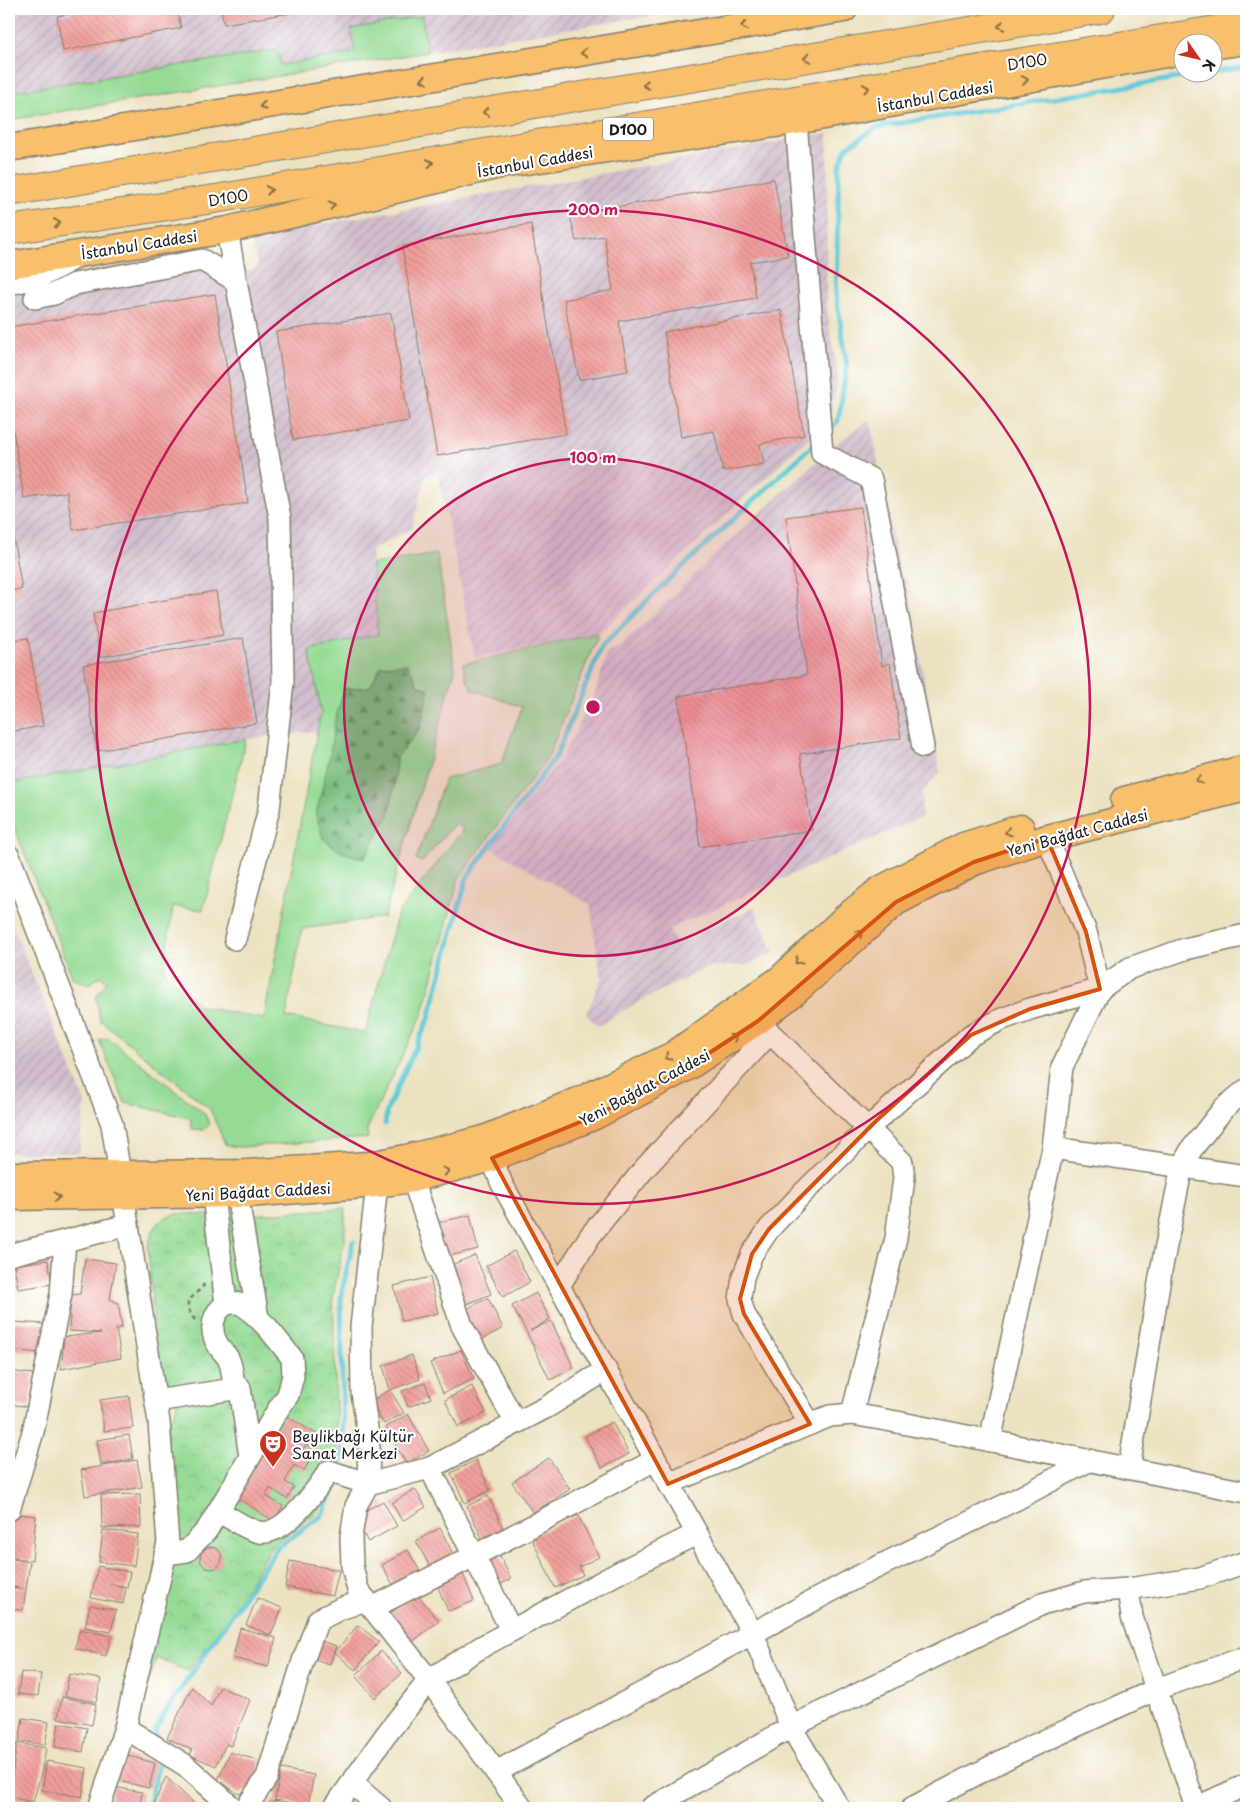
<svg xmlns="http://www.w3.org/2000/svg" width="1255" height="1817" viewBox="0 0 1255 1817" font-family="'Playpen Sans',sans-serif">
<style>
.industrial{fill:url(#industrial-furrows)}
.grass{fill:#95db95;stroke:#587c58}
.forest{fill:url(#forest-firs);stroke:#4a6c4d}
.park{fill:url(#park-crowns);stroke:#587c58}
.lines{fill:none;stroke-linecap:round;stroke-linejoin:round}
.stream{stroke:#5ec9d8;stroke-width:5}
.building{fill:url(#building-back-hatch)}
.minor-casing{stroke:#847f6e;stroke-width:24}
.major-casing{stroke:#847f6e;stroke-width:29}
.highway-casing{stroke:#847f6e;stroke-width:30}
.path{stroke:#847f6e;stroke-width:3;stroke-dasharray:4 4;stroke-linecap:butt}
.minor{stroke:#fff;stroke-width:21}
.major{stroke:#f8bf6c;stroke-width:26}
.highway{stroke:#f8bf6c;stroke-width:28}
.oneway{stroke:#8a6e44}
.marked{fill:#d4530e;fill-opacity:0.2;stroke:#d4530e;stroke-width:4;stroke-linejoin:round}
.ring{fill:none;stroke:#c2185b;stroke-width:2.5}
.labels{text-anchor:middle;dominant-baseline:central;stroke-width:4.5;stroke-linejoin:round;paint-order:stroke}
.shield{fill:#fff;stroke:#606060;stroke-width:1}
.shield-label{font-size:14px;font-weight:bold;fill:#1c1c1c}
.street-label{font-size:15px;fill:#1c1c1c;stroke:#fff}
.poi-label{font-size:15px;fill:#1c1c1c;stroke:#fff;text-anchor:start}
.centre{fill:#c2185b;stroke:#fff;stroke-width:2.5}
.ring-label{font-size:15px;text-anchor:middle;font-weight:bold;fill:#c2185b;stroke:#fff;stroke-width:4.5;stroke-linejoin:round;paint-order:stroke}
</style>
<defs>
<pattern id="industrial-furrows" width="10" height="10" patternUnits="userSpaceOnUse" patternTransform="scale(1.25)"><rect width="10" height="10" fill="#d1bdcc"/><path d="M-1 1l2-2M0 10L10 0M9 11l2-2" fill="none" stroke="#b3a2af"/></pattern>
<pattern id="forest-firs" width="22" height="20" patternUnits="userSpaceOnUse" patternTransform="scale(1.25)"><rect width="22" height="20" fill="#78bb7e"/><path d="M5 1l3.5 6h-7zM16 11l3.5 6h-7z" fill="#629766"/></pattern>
<pattern id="park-crowns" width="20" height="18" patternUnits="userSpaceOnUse" patternTransform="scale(1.25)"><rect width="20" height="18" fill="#95db95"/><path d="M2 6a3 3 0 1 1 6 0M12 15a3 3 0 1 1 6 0" fill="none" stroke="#80bb80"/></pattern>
<pattern id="building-back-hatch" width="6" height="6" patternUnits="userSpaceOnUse" patternTransform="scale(1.25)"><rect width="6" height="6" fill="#f09e9b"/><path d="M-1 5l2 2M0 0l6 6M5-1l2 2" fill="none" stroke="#cd8885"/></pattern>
</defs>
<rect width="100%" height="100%" fill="#fff"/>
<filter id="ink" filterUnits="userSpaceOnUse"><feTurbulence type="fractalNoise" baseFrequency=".02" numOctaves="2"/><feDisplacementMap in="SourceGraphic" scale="10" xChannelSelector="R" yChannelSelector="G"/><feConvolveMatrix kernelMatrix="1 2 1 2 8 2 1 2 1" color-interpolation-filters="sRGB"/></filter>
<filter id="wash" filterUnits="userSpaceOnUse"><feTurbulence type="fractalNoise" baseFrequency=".0096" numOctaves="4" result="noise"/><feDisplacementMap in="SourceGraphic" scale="20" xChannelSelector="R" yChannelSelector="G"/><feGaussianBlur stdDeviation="1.12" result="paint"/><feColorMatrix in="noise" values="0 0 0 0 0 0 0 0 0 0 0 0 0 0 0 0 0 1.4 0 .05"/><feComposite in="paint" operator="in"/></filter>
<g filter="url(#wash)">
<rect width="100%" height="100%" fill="#ece2c1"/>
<g class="industrial">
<path d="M9,9H690L9,120Z"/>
<path d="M828,133L826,303L838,379L828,420L599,633L475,658L438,472L426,475L412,528L371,550L379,634L309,650L321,711L317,731L254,738L9,784V295L49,288L77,273L211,251L248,271L258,267L250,237Z"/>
<path d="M870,419L899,572L907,580L940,772L922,792V817L669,929L676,944L754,907L774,953L746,965L708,967L640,1001L598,1026L586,1014L601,979L590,904L490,848L561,758L594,696L608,651L620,647L727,543L836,444Z"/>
<path d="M9,918L85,1102L79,1153H9Z"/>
</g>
<g class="grass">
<path d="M422,16L427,52L9,120V92L277,50L281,65L355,52L351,29Z"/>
<path d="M437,554L455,670L384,917L302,929L286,1017L365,1033L398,913L463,830L455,823L422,862L416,859L445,779L501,764L522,707L473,690L466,678L463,664L599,633L548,757L459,878L423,1013L367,1129L368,1138L240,1147L226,1146L210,1109L100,1020L96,997L107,981L100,976L90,984L73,979L9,813V784L246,739L203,910L173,906L164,971L198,1006L264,1019L321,711L309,650L378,634L372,564Z"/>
<path d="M108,1038L204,1113L210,1124L204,1130L192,1129L190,1118L125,1103L99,1040Z"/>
</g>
<path class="forest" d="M408,664L418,685L429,689L420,729L396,758L394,787L389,815L364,859L339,851L323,838L316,815L330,755L335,720L344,689L370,687L381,666Z"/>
<path class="park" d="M345,1208V1239L333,1296L337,1441L333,1476L317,1512L272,1546L227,1621L188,1671L156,1658L136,1721L149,1639L169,1419C179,1410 177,1402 176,1390L166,1380L158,1379L148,1247C151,1236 154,1224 165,1218C176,1211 190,1214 202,1215C250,1217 298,1211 345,1208Z"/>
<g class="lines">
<g class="stream">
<path d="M826,432L838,421L847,366L836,294L839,167L846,148L877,127L1246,67"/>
<path d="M385,1124L387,1110L429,1018L467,877L556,756L602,646L665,583L815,443"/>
<path d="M340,1470L343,1434L341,1296L353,1242"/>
<path d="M156,1739L155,1731L166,1711L278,1547L321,1516L339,1478"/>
<path d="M148,1808L159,1762L158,1755"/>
</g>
</g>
<g id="blocks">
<g class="building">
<path d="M95,9H177L181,28L63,51L57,16Z"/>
<path d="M221,9H308V10L224,24Z"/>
<path d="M774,179L788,256L750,262L756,298L619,321L628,371L579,380L564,300L613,290L604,236L576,241L570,215Z"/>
<path d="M531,224L566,434L437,456L402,246Z"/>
<path d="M215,294L248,503L73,530L67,492L24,499L9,404V327Z"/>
<path d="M781,310L804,435L760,444L764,464L723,471L714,431L681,437L664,332Z"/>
<path d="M391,313L409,421L293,440L276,332Z"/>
<path d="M861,507L882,666L890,663L901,738L800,754L812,830L700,847L678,696L807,675L786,517Z"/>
<path d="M9,514L22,589L9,591Z"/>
<path d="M216,591L223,635L100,657L93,613Z"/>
<path d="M28,638L43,726L9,732V641Z"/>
<path d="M243,638L257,723L97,751L83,665Z"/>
<path d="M470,1215L478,1249L445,1257L437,1223Z"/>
<path d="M514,1251L530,1282L503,1297L486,1266Z"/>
<path d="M475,1255L491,1294L465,1305L449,1266Z"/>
<path d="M85,1259L116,1263L110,1299L118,1303L122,1327L116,1329L121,1358L61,1369L64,1337L101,1333L69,1331L71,1295L80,1294Z"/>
<path d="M48,1260L52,1284L18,1289L14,1265Z"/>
<path d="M430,1277L438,1313L402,1321L394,1286Z"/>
<path d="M536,1293L550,1319L530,1331L551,1321L574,1368L550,1380L527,1333L512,1306Z"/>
<path d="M488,1298L503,1328L479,1341L463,1311Z"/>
<path d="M12,1322L44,1324L41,1353L10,1350Z"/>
<path d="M461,1350L474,1379L443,1393L430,1363Z"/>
<path d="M412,1355L420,1379L390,1390L383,1366Z"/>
<path d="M9,1371L33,1374L29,1407L9,1404Z"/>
<path d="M425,1383L431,1398L408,1407L402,1391Z"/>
<path d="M472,1386L486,1413L458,1427L445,1400Z"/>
<path d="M390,1390L404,1413L384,1424L371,1401Z"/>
<path d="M129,1396L133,1428L104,1431L100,1400Z"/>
<path d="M408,1414L429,1451L406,1464L386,1427Z"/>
<path d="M285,1415L323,1438L316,1450L306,1445L299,1456L309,1462L304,1471L294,1465L285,1482L294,1487L287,1499L270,1488L266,1496L283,1506L274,1521L235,1497Z"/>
<path d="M612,1422L629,1454L602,1468L585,1436Z"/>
<path d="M129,1435L133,1459L101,1465L97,1440Z"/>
<path d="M549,1458L570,1489L533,1513L512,1482Z"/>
<path d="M137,1460L142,1487L85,1496L81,1470Z"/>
<path d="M476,1460L490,1490L465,1503L451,1473Z"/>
<path d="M415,1489L426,1507L402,1521L392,1503Z"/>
<path d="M140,1494L141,1527L102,1528L101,1495Z"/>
<path d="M488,1496L503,1528L482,1538L467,1506Z"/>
<path d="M383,1501L397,1526L368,1542L354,1517Z"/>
<path d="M9,1513L36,1516L32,1560L9,1558Z"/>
<path d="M578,1515L599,1557L579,1567L583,1575L555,1588L531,1537Z"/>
<path d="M440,1528L454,1556L431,1569L416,1541Z"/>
<path d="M103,1530L138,1534L134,1566L99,1562Z"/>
<circle cx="211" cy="1558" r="11"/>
<path d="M408,1550L421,1573L395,1588L382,1565Z"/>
<path d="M498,1552L511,1579L495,1587L482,1560Z"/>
<path d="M9,1558L30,1562L23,1610L9,1609V1588L23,1589L9,1586Z"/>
<path d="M290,1561L339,1570L333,1596L285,1587Z"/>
<path d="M98,1566L130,1572L127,1587L110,1584L126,1588L123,1604L91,1598Z"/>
<path d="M461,1569L474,1601L448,1611L435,1580Z"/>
<path d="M416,1593L439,1621L408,1645L386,1617Z"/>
<path d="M257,1598L282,1608L271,1635L246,1625Z"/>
<path d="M90,1605L116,1610L111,1632L85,1627Z"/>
<path d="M358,1625L379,1642L355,1670L335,1652Z"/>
<path d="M240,1628L276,1638L268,1667L233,1658Z"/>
<path d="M80,1629L111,1636L106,1656L75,1648Z"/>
<path d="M316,1639L336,1646L330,1664L310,1658Z"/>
<path d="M381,1651L402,1673L375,1698L355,1676Z"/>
<path d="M21,1672L41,1674L38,1696L18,1694Z"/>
<path d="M69,1674L101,1679L96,1702L65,1696Z"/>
<path d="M192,1687L211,1706L220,1687L250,1700L231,1746L226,1744L216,1766L190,1755L192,1750L167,1738Z"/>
<path d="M62,1697L96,1704L92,1725L58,1718Z"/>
<path d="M23,1718L49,1722L45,1745L19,1741Z"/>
<path d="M59,1723L87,1728L83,1752L55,1747Z"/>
<path d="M17,1743L46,1748L42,1770L33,1802L9,1797Z"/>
<path d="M230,1752L260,1761L254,1787L239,1794L218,1780Z"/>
<path d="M121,1754L155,1763L149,1788L115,1780Z"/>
<path d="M47,1761L87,1768L82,1797L42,1790Z"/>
<path d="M281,1769L314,1775L308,1806L275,1800Z"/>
<path d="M166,1777L199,1808H152Z"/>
<path d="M113,1787L142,1792L139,1808L110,1805Z"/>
<path d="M275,1800L283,1808H267Z"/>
</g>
</g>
</g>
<g filter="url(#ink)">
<use href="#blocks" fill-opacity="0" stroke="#847f6e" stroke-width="1"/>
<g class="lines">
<defs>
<g id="minor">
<path d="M796,121L822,453L871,479L923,747"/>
<path d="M227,230L236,281"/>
<path d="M9,284L38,278L75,258"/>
<path d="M35,298L54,294L75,284L202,260L236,281L280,518L283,682L269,809L235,939"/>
<path d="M9,856L112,1124L159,1422L168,1543L125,1728L99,1808"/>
<path d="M758,1021L902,1162L904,1178L896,1238L852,1414"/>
<path d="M486,1144L502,1184L753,1634L791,1727L839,1808"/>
<path d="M1053,1148L1246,1176"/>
<path d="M408,1165L462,1326L516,1423"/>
<path d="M377,1184L361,1327L362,1392L369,1443L368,1484L356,1506L351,1537L352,1566L358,1590L429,1680L522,1808"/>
<path d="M213,1195L226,1304C242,1300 247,1308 258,1318"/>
<path d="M9,1255L128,1225"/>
<path d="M559,1286L590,1236L645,1168L769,1034"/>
<path d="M226,1304C212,1313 209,1331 218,1345C221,1350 225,1354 228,1358C233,1368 233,1379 234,1389"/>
<path d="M156,1401L240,1388L250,1457"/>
<path d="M810,1424L744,1314L740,1299L743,1277L752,1254L769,1229L799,1197L876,1121L971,1035L1002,1019L1030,1009L1100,989L1130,968L1185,949L1246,935"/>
<path d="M990,1441L1053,1148L1062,1067L1100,989L1086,932L1047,838"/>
<path d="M430,1468L511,1630"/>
<path d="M1129,1468L1161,1271L1182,1166L1191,1150L1224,1108L1246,1090"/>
<path d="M668,1484L810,1424L830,1416L852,1414L897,1422L1246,1492"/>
<path d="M9,1510L33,1432L61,1294L65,1241"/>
<path d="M218,1511C231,1518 245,1529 259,1532C284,1537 317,1489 329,1471L368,1484L430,1468L547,1407L606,1370"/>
<path d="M165,1554L187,1551L207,1530L277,1411L288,1395L293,1376L292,1358L268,1328L258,1318L237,1194"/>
<path d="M1128,1589L1132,1617L1196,1808"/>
<path d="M372,1608L534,1525L655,1460"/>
<path d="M125,1728L185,1765L233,1808"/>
<path d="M496,1772L859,1576L1017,1499L1090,1460"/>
<path d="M352,1783L381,1808"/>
<path d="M246,1808L267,1777L303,1661L318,1620L340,1609L366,1600"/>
<path d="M334,1808L385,1736L429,1680L483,1646L622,1571L696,1534"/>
<path d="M651,1808L791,1727L1042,1604L1084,1592L1128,1589L1200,1578L1246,1562"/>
<path d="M912,1808L1013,1755L1157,1689L1246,1657"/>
<path d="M1195,1808L1246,1785"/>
</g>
<g id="major">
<path d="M1212,46L1246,41"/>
<path d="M9,148L844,9"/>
<path d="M9,265L227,230L500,165L796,121L1182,51"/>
<path d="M1124,800L1246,768"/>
<path d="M9,1175L246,1173L369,1165L406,1158L484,1139L585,1098L673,1055L780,979L846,917L881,889L963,846L1021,828"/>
<path d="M9,1197L247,1194L377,1184L413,1179L492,1158L595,1116L688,1067L758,1021L795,992L896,902L974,862L1047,838L1246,788"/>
</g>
<g id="highway">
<path d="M9,192L1101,9"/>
<path d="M9,230L221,198L830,94L1246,25"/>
</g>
</defs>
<use href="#minor" class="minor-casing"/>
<use href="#major" class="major-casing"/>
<use href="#highway" class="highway-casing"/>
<path class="path" d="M195,1320C178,1298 196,1298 205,1283"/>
<use href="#minor" class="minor"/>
<use href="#major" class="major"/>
<use href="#highway" class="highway"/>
</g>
<defs><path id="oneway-chevron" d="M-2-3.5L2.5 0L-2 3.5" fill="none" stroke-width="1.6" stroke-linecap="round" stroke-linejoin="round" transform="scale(1.25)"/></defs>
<g class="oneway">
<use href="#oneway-chevron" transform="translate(744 26) rotate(170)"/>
<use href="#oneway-chevron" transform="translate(1001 26) rotate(170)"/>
<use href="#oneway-chevron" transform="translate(584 53) rotate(170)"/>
<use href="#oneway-chevron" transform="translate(807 58) rotate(170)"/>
<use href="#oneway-chevron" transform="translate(424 80) rotate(171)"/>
<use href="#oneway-chevron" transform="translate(1025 80) rotate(-10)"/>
<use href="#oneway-chevron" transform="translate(646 85) rotate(170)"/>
<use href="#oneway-chevron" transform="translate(866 88) rotate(-9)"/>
<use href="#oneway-chevron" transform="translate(263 106) rotate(171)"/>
<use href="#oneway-chevron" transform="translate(486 112) rotate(170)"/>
<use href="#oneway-chevron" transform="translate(430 163) rotate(-10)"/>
<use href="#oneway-chevron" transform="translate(269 190) rotate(-10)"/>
<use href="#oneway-chevron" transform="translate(332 205) rotate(-13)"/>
<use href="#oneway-chevron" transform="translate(57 223) rotate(-8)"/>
<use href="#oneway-chevron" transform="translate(1199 780) rotate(165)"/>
<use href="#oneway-chevron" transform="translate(1008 832) rotate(163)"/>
<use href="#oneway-chevron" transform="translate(860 933) rotate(-42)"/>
<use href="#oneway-chevron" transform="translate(798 961) rotate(137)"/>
<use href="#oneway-chevron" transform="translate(734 1037) rotate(-34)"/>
<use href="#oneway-chevron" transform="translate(668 1057) rotate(152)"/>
<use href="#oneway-chevron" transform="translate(446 1171) rotate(-15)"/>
<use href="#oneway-chevron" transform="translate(57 1197)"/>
</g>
</g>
<path class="marked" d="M1047,838L1086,932L1100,989L1030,1009L971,1035L876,1121L769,1229L752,1254L740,1299L744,1314L810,1424L668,1484L492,1158L595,1116L688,1067L758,1021L896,902L974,862Z"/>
<circle cx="593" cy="707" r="249" fill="#c2185b" fill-opacity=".12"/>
<g class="ring">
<circle cx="593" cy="707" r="249"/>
<circle cx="593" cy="707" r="497"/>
</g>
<defs>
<symbol id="theatre-pin" viewBox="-11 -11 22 30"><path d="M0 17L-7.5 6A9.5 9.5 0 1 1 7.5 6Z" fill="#c8321e" stroke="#fff"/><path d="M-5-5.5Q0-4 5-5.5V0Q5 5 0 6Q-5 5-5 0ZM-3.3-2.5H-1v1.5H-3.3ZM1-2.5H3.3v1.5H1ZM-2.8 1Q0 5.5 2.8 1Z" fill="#fff"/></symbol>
</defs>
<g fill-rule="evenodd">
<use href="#theatre-pin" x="257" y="1428" width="32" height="43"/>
</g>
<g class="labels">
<rect class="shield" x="603" y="117.5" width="50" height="23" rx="4"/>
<g class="shield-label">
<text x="628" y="129">D100</text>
</g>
<g class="street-label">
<text transform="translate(1027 61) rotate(-9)">D100</text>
<text transform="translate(935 96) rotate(-10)">İstanbul Caddesi</text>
<text transform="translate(535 161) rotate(-10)">İstanbul Caddesi</text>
<text transform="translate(228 197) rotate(-9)">D100</text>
<text transform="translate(139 244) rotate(-9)">İstanbul Caddesi</text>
<text transform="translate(1077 832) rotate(-15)">Yeni Bağdat Caddesi</text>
<text transform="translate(644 1087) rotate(-28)">Yeni Bağdat Caddesi</text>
<text transform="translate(258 1191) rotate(-3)">Yeni Bağdat Caddesi</text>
</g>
<g class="poi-label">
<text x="292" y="1435">Beylikbağı Kültür<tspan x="292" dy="17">Sanat Merkezi</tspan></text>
</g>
</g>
<circle cx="593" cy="707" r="8" class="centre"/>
<g class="ring-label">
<text x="593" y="215">200 m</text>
<text x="593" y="463">100 m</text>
</g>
<rect width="1255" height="1817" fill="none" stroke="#fff" stroke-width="30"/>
<g transform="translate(1198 58) rotate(124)"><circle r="24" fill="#ffffff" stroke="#a4a4a4"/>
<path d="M0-4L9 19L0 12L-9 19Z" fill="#c8321e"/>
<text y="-8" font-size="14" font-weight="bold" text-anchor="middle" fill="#1c1c1c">K</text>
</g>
</svg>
